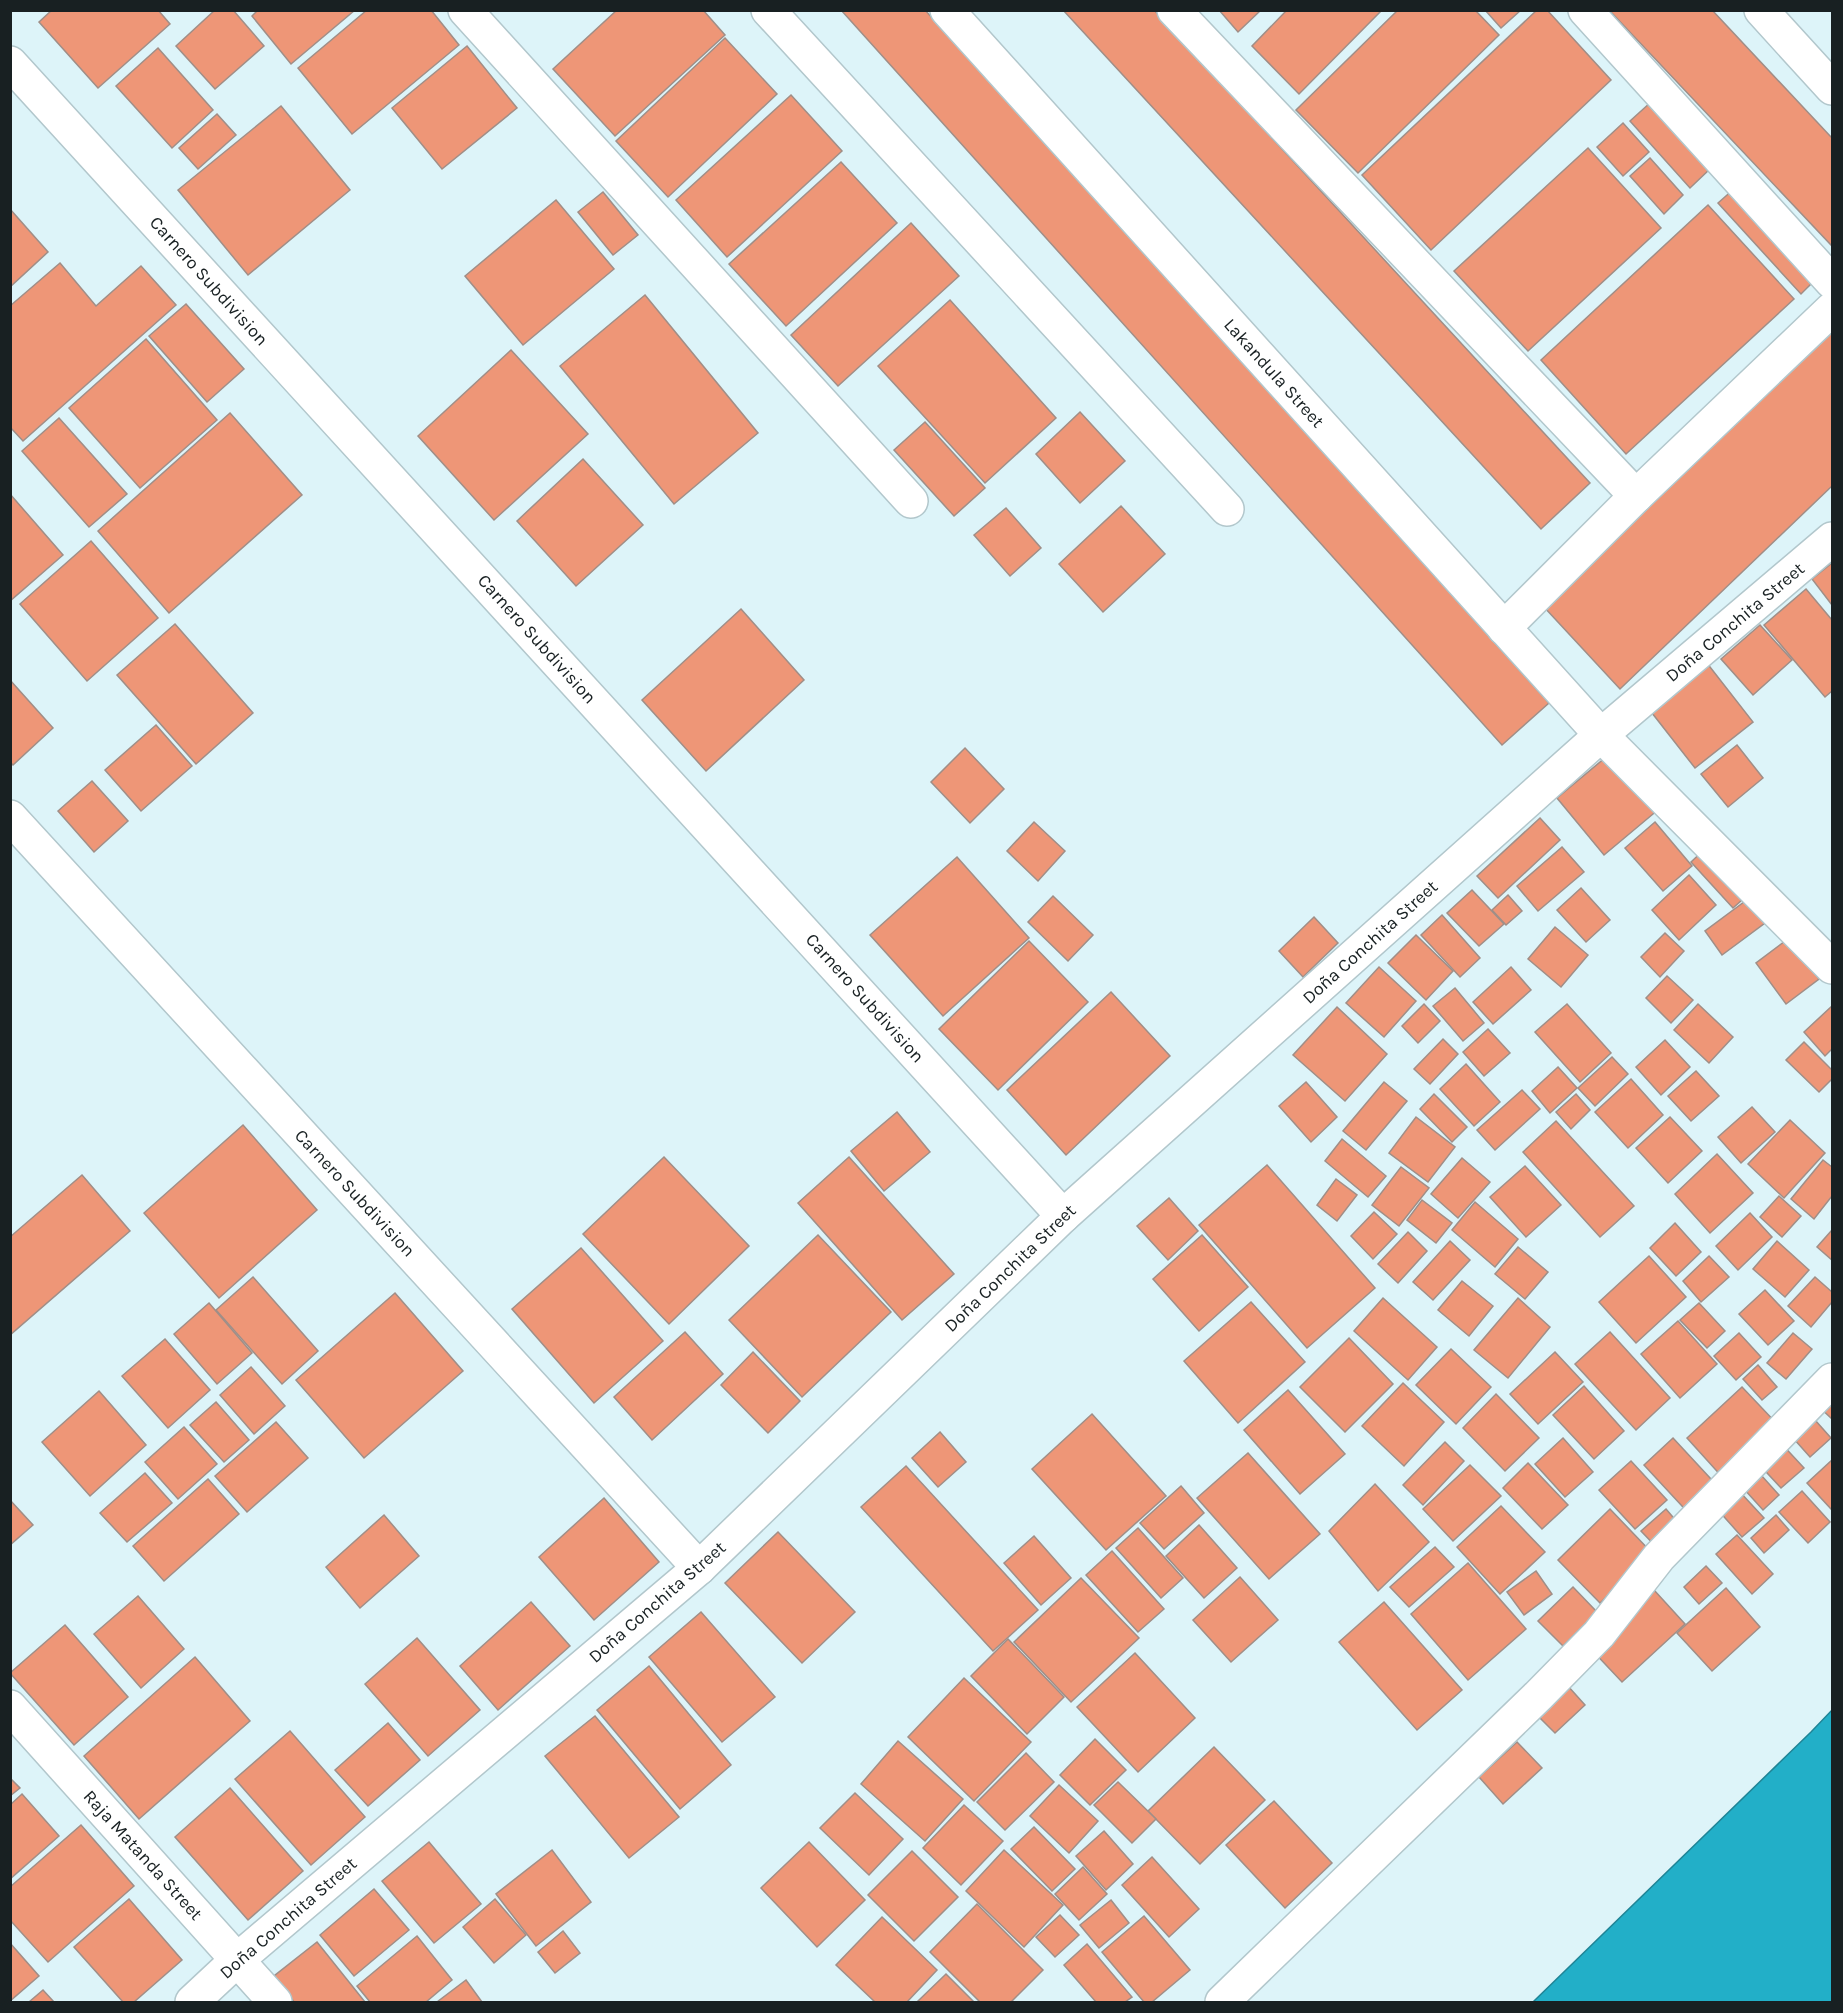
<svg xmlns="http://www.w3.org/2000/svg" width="1843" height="2013" viewBox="0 0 1843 2013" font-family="Karla,sans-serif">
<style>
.water{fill:#22afc8;stroke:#1f8496;stroke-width:1.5}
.building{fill:#ee9677;stroke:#a08e87;stroke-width:1.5}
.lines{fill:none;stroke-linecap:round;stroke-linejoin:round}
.minor-casing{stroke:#b2c7cc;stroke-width:36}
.minor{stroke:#fff;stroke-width:33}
.labels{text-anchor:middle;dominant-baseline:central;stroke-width:5;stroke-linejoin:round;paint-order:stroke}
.street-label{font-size:18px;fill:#182022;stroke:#fff}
</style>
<rect width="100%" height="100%" fill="#ddf4f9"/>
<path class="water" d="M1832,1710V2002H1533L1811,1732Z"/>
<g class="building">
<path d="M52,10H158L170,24L98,88L39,22Z"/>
<path d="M215,10H233L264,46L215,89L176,46Z"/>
<path d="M258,10H355L291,64L252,16Z"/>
<path d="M367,10H431L459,45L352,134L298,68Z"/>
<path d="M617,10H703L725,35L615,136L553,69Z"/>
<path d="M841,10H925L1549,703L1502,745Z"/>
<path d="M1063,10H1154L1590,483L1541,529Z"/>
<path d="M1219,10H1261L1238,32Z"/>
<path d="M1287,10H1382L1299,94L1252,46Z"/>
<path d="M1398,10H1475L1499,35L1358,173L1296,110Z"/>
<path d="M1485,10H1521L1501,28Z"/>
<path d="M1537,10H1547L1611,80L1431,250L1362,175Z"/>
<path d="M1609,10H1712L1832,138V246Z"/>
<path d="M725,38L777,94L668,197L616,141Z"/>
<path d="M467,46L517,108L442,169L392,108Z"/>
<path d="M158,48L213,110L172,148L116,86Z"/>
<path d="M791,95L842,151L727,257L676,200Z"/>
<path d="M1651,102L1711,168L1690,188L1630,121Z"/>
<path d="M281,106L350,190L248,275L178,190Z"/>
<path d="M217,114L236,135L198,169L179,148Z"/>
<path d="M1623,123L1649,152L1623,176L1597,147Z"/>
<path d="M1588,148L1661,228L1528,351L1454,271Z"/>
<path d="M1650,158L1683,195L1664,214L1630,176Z"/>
<path d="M841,162L897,223L786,326L729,264Z"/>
<path d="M1735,188L1817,278L1801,294L1718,203Z"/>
<path d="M603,192L638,235L613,255L578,212Z"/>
<path d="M556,200L614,269L523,345L465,276Z"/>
<path d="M1708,205L1794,299L1626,454L1541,360Z"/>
<path d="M10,209L48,252L10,287Z"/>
<path d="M911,223L959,276L838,386L791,335Z"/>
<path d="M60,263L96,306L141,266L176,305L23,441L10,427V306Z"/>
<path d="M645,295L758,433L674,504L560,366Z"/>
<path d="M950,300L1056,418L985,483L878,366Z"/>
<path d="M186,304L244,369L207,402L149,336Z"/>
<path d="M1832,332V486L1620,689L1544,607Z"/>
<path d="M146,339L217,420L140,488L69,408Z"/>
<path d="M511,350L588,434L494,520L418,436Z"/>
<path d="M1080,412L1125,461L1080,503L1036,454Z"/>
<path d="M230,413L302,495L169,613L98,531Z"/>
<path d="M59,418L127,494L89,527L22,451Z"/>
<path d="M925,422L985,488L954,516L894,450Z"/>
<path d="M583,459L643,525L576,586L517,521Z"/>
<path d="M10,494L63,555L10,601Z"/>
<path d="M1121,506L1165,554L1103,612L1059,564Z"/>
<path d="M1006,508L1041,548L1010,576L974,535Z"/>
<path d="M91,541L158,618L87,681L20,604Z"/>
<path d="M1832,563V605L1812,579Z"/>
<path d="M1806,589L1832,620V691L1825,697L1764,625Z"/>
<path d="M741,609L804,680L706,771L642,700Z"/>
<path d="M175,624L253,713L196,764L117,675Z"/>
<path d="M1760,625L1792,660L1753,695L1721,659Z"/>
<path d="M1703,658L1753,722L1695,768L1645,704Z"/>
<path d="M10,680L53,728L13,765L10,762Z"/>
<path d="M156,725L192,766L141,811L105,770Z"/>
<path d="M1737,745L1763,778L1728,807L1701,774Z"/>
<path d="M965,748L1004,789L970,823L931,782Z"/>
<path d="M1612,752L1659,809L1604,855L1557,798Z"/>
<path d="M92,781L128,821L94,852L58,811Z"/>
<path d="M1540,818L1560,840L1498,898L1477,876Z"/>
<path d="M1034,822L1065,851L1038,881L1007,851Z"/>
<path d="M1655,822L1692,866L1663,891L1625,848Z"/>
<path d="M1708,846L1751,892L1733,908L1691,862Z"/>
<path d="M1562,847L1584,872L1538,911L1517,886Z"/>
<path d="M957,857L1029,938L943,1016L870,935Z"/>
<path d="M1689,875L1716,905L1679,940L1652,910Z"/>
<path d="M1581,888L1610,920L1586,942L1557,910Z"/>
<path d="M1472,890L1504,924L1479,946L1447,913Z"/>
<path d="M1508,895L1522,911L1506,925L1492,910Z"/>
<path d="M1053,896L1093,935L1068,961L1028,922Z"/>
<path d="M1748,899L1765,923L1722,955L1705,931Z"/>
<path d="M1442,915L1480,958L1460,977L1421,935Z"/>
<path d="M1314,917L1338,943L1303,977L1279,951Z"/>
<path d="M1555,927L1588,955L1561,987L1528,959Z"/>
<path d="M1665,933L1684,951L1660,977L1641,957Z"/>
<path d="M1416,935L1453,971L1426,1000L1388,963Z"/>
<path d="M1789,938L1819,979L1786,1004L1756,963Z"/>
<path d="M1029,941L1088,1002L998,1090L939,1029Z"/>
<path d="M1379,967L1416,1001L1384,1037L1346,1003Z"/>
<path d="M1511,967L1531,990L1493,1024L1473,1002Z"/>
<path d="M1667,976L1693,1000L1671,1023L1646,998Z"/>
<path d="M1455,988L1484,1023L1463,1041L1433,1006Z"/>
<path d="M1111,992L1170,1056L1066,1155L1007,1090Z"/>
<path d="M1424,1004L1440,1021L1418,1043L1402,1026Z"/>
<path d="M1567,1004L1611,1053L1580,1082L1535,1032Z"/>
<path d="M1698,1004L1733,1037L1709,1063L1674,1030Z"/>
<path d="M1832,1006V1049L1825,1056L1804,1032Z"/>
<path d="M1337,1007L1387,1054L1345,1101L1293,1055Z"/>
<path d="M1488,1029L1510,1053L1484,1076L1463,1052Z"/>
<path d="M1443,1039L1458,1054L1430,1084L1414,1069Z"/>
<path d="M1665,1040L1690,1067L1661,1095L1636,1067Z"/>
<path d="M1804,1042L1832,1070V1079L1819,1092L1786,1060Z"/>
<path d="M1612,1057L1628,1074L1595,1106L1578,1088Z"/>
<path d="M1466,1064L1500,1102L1474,1126L1440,1089Z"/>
<path d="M1558,1067L1577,1088L1550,1113L1532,1091Z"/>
<path d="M1696,1071L1719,1096L1691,1121L1668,1096Z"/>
<path d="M1631,1079L1663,1115L1628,1148L1595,1112Z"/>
<path d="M1306,1082L1337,1117L1311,1142L1279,1106Z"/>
<path d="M1384,1082L1407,1101L1366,1150L1343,1131Z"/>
<path d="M1522,1090L1540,1109L1495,1150L1477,1130Z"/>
<path d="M1434,1094L1467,1127L1452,1142L1420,1109Z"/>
<path d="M1576,1094L1590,1110L1571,1129L1556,1112Z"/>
<path d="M1752,1107L1775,1132L1741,1163L1718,1137Z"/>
<path d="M897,1112L930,1152L884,1191L851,1151Z"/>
<path d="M1416,1117L1455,1147L1428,1182L1389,1153Z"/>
<path d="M1670,1117L1702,1151L1668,1183L1636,1148Z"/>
<path d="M1790,1120L1825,1153L1784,1198L1748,1164Z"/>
<path d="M1556,1121L1634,1206L1600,1237L1523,1152Z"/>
<path d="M243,1125L317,1210L219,1298L144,1213Z"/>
<path d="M1342,1139L1386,1176L1368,1197L1325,1161Z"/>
<path d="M1717,1154L1753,1193L1710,1233L1675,1194Z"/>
<path d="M664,1157L749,1246L669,1324L583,1234Z"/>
<path d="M849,1157L954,1274L902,1320L798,1203Z"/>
<path d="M1462,1158L1490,1182L1458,1218L1431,1194Z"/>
<path d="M1823,1160L1832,1167V1196L1814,1219L1791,1199Z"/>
<path d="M1267,1165L1375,1288L1307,1348L1199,1225Z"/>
<path d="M1525,1166L1561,1205L1526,1237L1490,1197Z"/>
<path d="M1401,1167L1429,1188L1399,1226L1372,1205Z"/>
<path d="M82,1175L130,1231L10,1335V1237Z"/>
<path d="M1336,1179L1357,1195L1337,1221L1317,1205Z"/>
<path d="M1779,1196L1801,1216L1782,1237L1760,1217Z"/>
<path d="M1169,1198L1198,1231L1168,1260L1137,1226Z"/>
<path d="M1422,1200L1452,1223L1436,1243L1407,1220Z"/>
<path d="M1475,1202L1518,1239L1495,1267L1452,1230Z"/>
<path d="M1374,1212L1397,1234L1373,1259L1351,1236Z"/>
<path d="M1750,1213L1772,1237L1738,1270L1716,1246Z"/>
<path d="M1675,1223L1701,1252L1676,1276L1650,1248Z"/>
<path d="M1832,1230V1260L1817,1247Z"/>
<path d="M1408,1232L1427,1251L1398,1283L1378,1264Z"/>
<path d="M818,1235L891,1312L802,1397L729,1320Z"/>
<path d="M1202,1235L1248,1287L1199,1331L1153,1279Z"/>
<path d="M1450,1241L1470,1260L1433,1300L1413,1282Z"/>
<path d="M1777,1241L1809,1270L1785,1297L1753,1269Z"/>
<path d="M1518,1247L1548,1272L1525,1299L1495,1274Z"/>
<path d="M581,1248L663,1341L594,1403L512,1309Z"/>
<path d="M1649,1256L1686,1297L1636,1343L1599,1302Z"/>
<path d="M1709,1256L1729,1277L1701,1302L1683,1281Z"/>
<path d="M253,1277L318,1351L282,1384L216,1310Z"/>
<path d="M1815,1277L1832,1292V1302L1811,1327L1788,1306Z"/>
<path d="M1462,1281L1493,1306L1469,1336L1438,1310Z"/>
<path d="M1765,1290L1794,1321L1768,1345L1739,1314Z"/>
<path d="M395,1293L463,1371L364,1458L296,1380Z"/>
<path d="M1383,1298L1437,1347L1408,1380L1354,1331Z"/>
<path d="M1518,1298L1550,1327L1508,1378L1474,1350Z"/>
<path d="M1251,1302L1305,1362L1238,1423L1184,1361Z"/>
<path d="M209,1303L252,1353L217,1384L174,1334Z"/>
<path d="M1699,1303L1725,1331L1707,1348L1680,1320Z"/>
<path d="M1678,1321L1717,1364L1680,1398L1641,1354Z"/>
<path d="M685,1332L723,1374L652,1440L614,1397Z"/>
<path d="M1610,1332L1670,1398L1636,1430L1575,1364Z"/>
<path d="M1739,1333L1761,1357L1736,1380L1714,1356Z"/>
<path d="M1793,1333L1812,1349L1786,1379L1767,1363Z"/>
<path d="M1349,1338L1393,1384L1345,1432L1300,1387Z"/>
<path d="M165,1339L210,1390L168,1428L122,1376Z"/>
<path d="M1451,1349L1491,1387L1456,1424L1416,1385Z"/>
<path d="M753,1352L800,1401L768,1433L721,1385Z"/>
<path d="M1555,1352L1583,1382L1538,1424L1510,1394Z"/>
<path d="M1758,1365L1777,1387L1762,1400L1743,1379Z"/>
<path d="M251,1367L285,1406L254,1434L220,1395Z"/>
<path d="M1403,1383L1444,1422L1404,1466L1362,1426Z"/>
<path d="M1584,1386L1624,1431L1594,1459L1553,1415Z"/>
<path d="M1832,1386V1419L1816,1404Z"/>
<path d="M1742,1387L1780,1427L1724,1479L1687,1438Z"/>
<path d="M1288,1390L1345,1454L1300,1494L1244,1430Z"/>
<path d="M99,1391L146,1445L90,1496L42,1442Z"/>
<path d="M1496,1394L1539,1438L1505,1471L1463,1428Z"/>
<path d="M216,1402L249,1440L224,1462L190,1425Z"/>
<path d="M1807,1411L1831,1438L1810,1457L1786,1430Z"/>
<path d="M1092,1414L1166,1496L1106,1550L1032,1469Z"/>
<path d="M276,1422L308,1458L247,1512L215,1476Z"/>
<path d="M184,1427L217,1464L178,1499L145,1462Z"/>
<path d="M940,1432L966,1462L938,1487L912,1458Z"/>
<path d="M1563,1438L1593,1472L1565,1497L1535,1464Z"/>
<path d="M1673,1438L1723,1492L1694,1519L1644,1465Z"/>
<path d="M1778,1440L1804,1468L1781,1488L1755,1460Z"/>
<path d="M1445,1442L1464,1461L1423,1505L1403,1485Z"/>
<path d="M1248,1453L1320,1534L1269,1579L1197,1498Z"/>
<path d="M1832,1460V1510L1807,1483Z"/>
<path d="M1631,1461L1667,1500L1635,1529L1599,1490Z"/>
<path d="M1528,1463L1568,1505L1542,1529L1503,1488Z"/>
<path d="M1470,1465L1501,1496L1453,1541L1423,1509Z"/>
<path d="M1752,1465L1779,1495L1763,1510L1735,1479Z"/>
<path d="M906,1466L1038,1610L993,1651L861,1507Z"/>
<path d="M145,1473L172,1503L127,1542L100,1513Z"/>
<path d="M208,1479L239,1514L164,1581L133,1546Z"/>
<path d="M1375,1484L1429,1542L1378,1591L1329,1531Z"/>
<path d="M1181,1486L1204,1513L1164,1549L1140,1523Z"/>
<path d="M1739,1491L1764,1518L1742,1537L1718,1510Z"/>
<path d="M1802,1491L1830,1522L1808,1543L1779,1512Z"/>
<path d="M604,1498L659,1562L594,1620L539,1557Z"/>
<path d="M10,1500L33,1525L10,1545Z"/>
<path d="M1501,1506L1545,1552L1500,1594L1457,1547Z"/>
<path d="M1610,1509L1652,1553L1600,1603L1558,1560Z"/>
<path d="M1666,1509L1684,1530L1661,1552L1641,1531Z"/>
<path d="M384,1515L419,1556L360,1608L326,1567Z"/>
<path d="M1776,1515L1789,1530L1764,1553L1751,1538Z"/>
<path d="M1199,1525L1237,1568L1204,1598L1166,1556Z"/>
<path d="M1138,1528L1183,1578L1161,1598L1116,1548Z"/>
<path d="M778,1532L855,1612L802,1663L725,1583Z"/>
<path d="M1737,1535L1773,1574L1752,1594L1716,1554Z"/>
<path d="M1034,1536L1071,1578L1041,1605L1004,1563Z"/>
<path d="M1435,1547L1454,1567L1409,1607L1390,1587Z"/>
<path d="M1112,1551L1164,1609L1138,1632L1086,1575Z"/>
<path d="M1468,1563L1526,1629L1468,1680L1411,1614Z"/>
<path d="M1706,1566L1722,1583L1699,1604L1684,1587Z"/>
<path d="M1536,1571L1552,1594L1524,1615L1507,1592Z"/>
<path d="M1240,1577L1278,1620L1231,1662L1193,1620Z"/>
<path d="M1081,1578L1139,1638L1071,1702L1014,1642Z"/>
<path d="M1573,1587L1597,1612L1563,1646L1538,1621Z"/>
<path d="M1726,1588L1760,1627L1712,1671L1677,1633Z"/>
<path d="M1654,1590L1685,1624L1622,1682L1590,1648Z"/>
<path d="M138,1596L184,1649L141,1688L94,1634Z"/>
<path d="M531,1602L570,1646L498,1710L460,1666Z"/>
<path d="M1384,1602L1462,1690L1417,1730L1339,1642Z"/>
<path d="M701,1612L775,1697L722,1742L649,1657Z"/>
<path d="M65,1625L128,1697L74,1745L10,1673Z"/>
<path d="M417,1638L480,1710L428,1756L365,1684Z"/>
<path d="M1008,1639L1064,1697L1027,1734L971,1676Z"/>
<path d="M1135,1653L1195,1718L1138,1772L1077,1707Z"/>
<path d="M195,1657L250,1721L139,1819L84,1756Z"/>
<path d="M649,1666L731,1765L680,1809L597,1710Z"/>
<path d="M964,1678L1031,1742L974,1801L908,1737Z"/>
<path d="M1567,1685L1585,1705L1555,1733L1536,1714Z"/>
<path d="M595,1716L679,1817L629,1858L545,1756Z"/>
<path d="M388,1723L420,1760L368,1806L335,1770Z"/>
<path d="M290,1731L365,1817L311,1865L235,1779Z"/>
<path d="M1095,1739L1126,1770L1090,1805L1060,1775Z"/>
<path d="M898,1741L963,1799L925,1841L861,1784Z"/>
<path d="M1517,1742L1542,1768L1503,1804L1479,1777Z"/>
<path d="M1214,1747L1265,1800L1200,1864L1148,1811Z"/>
<path d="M1026,1753L1054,1782L1005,1830L977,1802Z"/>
<path d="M10,1778L20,1788L10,1796Z"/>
<path d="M1118,1782L1156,1819L1132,1843L1094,1805Z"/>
<path d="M1059,1785L1098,1821L1069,1853L1030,1816Z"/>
<path d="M230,1788L303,1871L248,1920L175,1837Z"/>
<path d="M855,1793L903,1839L869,1875L820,1828Z"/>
<path d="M22,1794L59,1836L10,1879V1805Z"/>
<path d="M1274,1801L1332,1863L1285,1908L1226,1845Z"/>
<path d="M964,1805L1003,1841L961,1885L923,1848Z"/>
<path d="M81,1825L134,1886L48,1962L10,1920V1887Z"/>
<path d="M1034,1827L1075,1869L1052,1891L1011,1849Z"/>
<path d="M1104,1831L1133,1864L1106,1890L1076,1856Z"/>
<path d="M429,1842L481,1904L434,1943L382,1881Z"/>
<path d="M809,1842L865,1900L817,1947L761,1888Z"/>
<path d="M552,1850L591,1902L536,1946L496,1894Z"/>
<path d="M1004,1850L1063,1905L1024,1947L966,1891Z"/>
<path d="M912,1851L958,1897L914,1941L868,1895Z"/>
<path d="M1152,1857L1199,1909L1169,1937L1122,1885Z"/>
<path d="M1083,1867L1107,1894L1079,1920L1055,1894Z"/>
<path d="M374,1889L409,1930L354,1976L320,1935Z"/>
<path d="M129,1899L182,1960L134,2002H123L74,1947Z"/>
<path d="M495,1899L526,1935L494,1963L463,1927Z"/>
<path d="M1111,1900L1129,1923L1099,1948L1080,1925Z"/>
<path d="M977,1904L1043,1970L1011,2002H980L930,1952Z"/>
<path d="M1060,1915L1079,1935L1055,1957L1036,1937Z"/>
<path d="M1144,1916L1190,1970L1152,2002H1144L1102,1952Z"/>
<path d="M882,1917L937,1970L907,2002H875L836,1965Z"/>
<path d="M563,1931L580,1953L555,1973L538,1952Z"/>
<path d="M417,1936L452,1980L426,2002H370L357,1986Z"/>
<path d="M317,1942L365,2002H294L274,1976Z"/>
<path d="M10,1943L39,1976L10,2001Z"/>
<path d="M1087,1944L1132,1997L1125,2002H1096L1064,1965Z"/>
<path d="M946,1974L974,2002H917Z"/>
<path d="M466,1980L482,2002H437Z"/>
<path d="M43,1990L54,2002H29Z"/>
</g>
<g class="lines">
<defs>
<g id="minor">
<path d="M465,10L911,501"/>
<path d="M768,10L1227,509"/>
<path d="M947,10L1601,735L1832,967"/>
<path d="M1174,10L1636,496"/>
<path d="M1585,10L1832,282"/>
<path d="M1761,10L1832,88"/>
<path d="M10,63L1063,1216"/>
<path d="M1504,628L1636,496L1832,309"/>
<path d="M10,817L699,1568"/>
<path d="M10,1707L275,2002"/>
<path d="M192,2002L237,1960L699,1568L1063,1216L1601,735L1832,539"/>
<path d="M1222,2002L1538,1696L1599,1634L1659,1557L1832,1380"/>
</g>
</defs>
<use href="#minor" class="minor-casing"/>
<use href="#minor" class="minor"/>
</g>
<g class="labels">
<g class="street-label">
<text transform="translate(209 281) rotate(48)">Carnero Subdivision</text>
<text transform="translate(1274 373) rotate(48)">Lakandula Street</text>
<text transform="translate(1735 622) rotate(-40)">Doña Conchita Street</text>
<text transform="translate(537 639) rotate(48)">Carnero Subdivision</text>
<text transform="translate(1370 942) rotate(-42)">Doña Conchita Street</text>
<text transform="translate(865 998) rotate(48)">Carnero Subdivision</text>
<text transform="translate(355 1193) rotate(47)">Carnero Subdivision</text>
<text transform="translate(1010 1268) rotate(-44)">Doña Conchita Street</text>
<text transform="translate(657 1602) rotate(-41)">Doña Conchita Street</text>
<text transform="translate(143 1855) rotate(48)">Raja Matanda Street</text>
<text transform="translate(288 1918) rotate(-41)">Doña Conchita Street</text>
</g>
</g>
<rect width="1843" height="2013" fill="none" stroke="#182022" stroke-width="24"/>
</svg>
